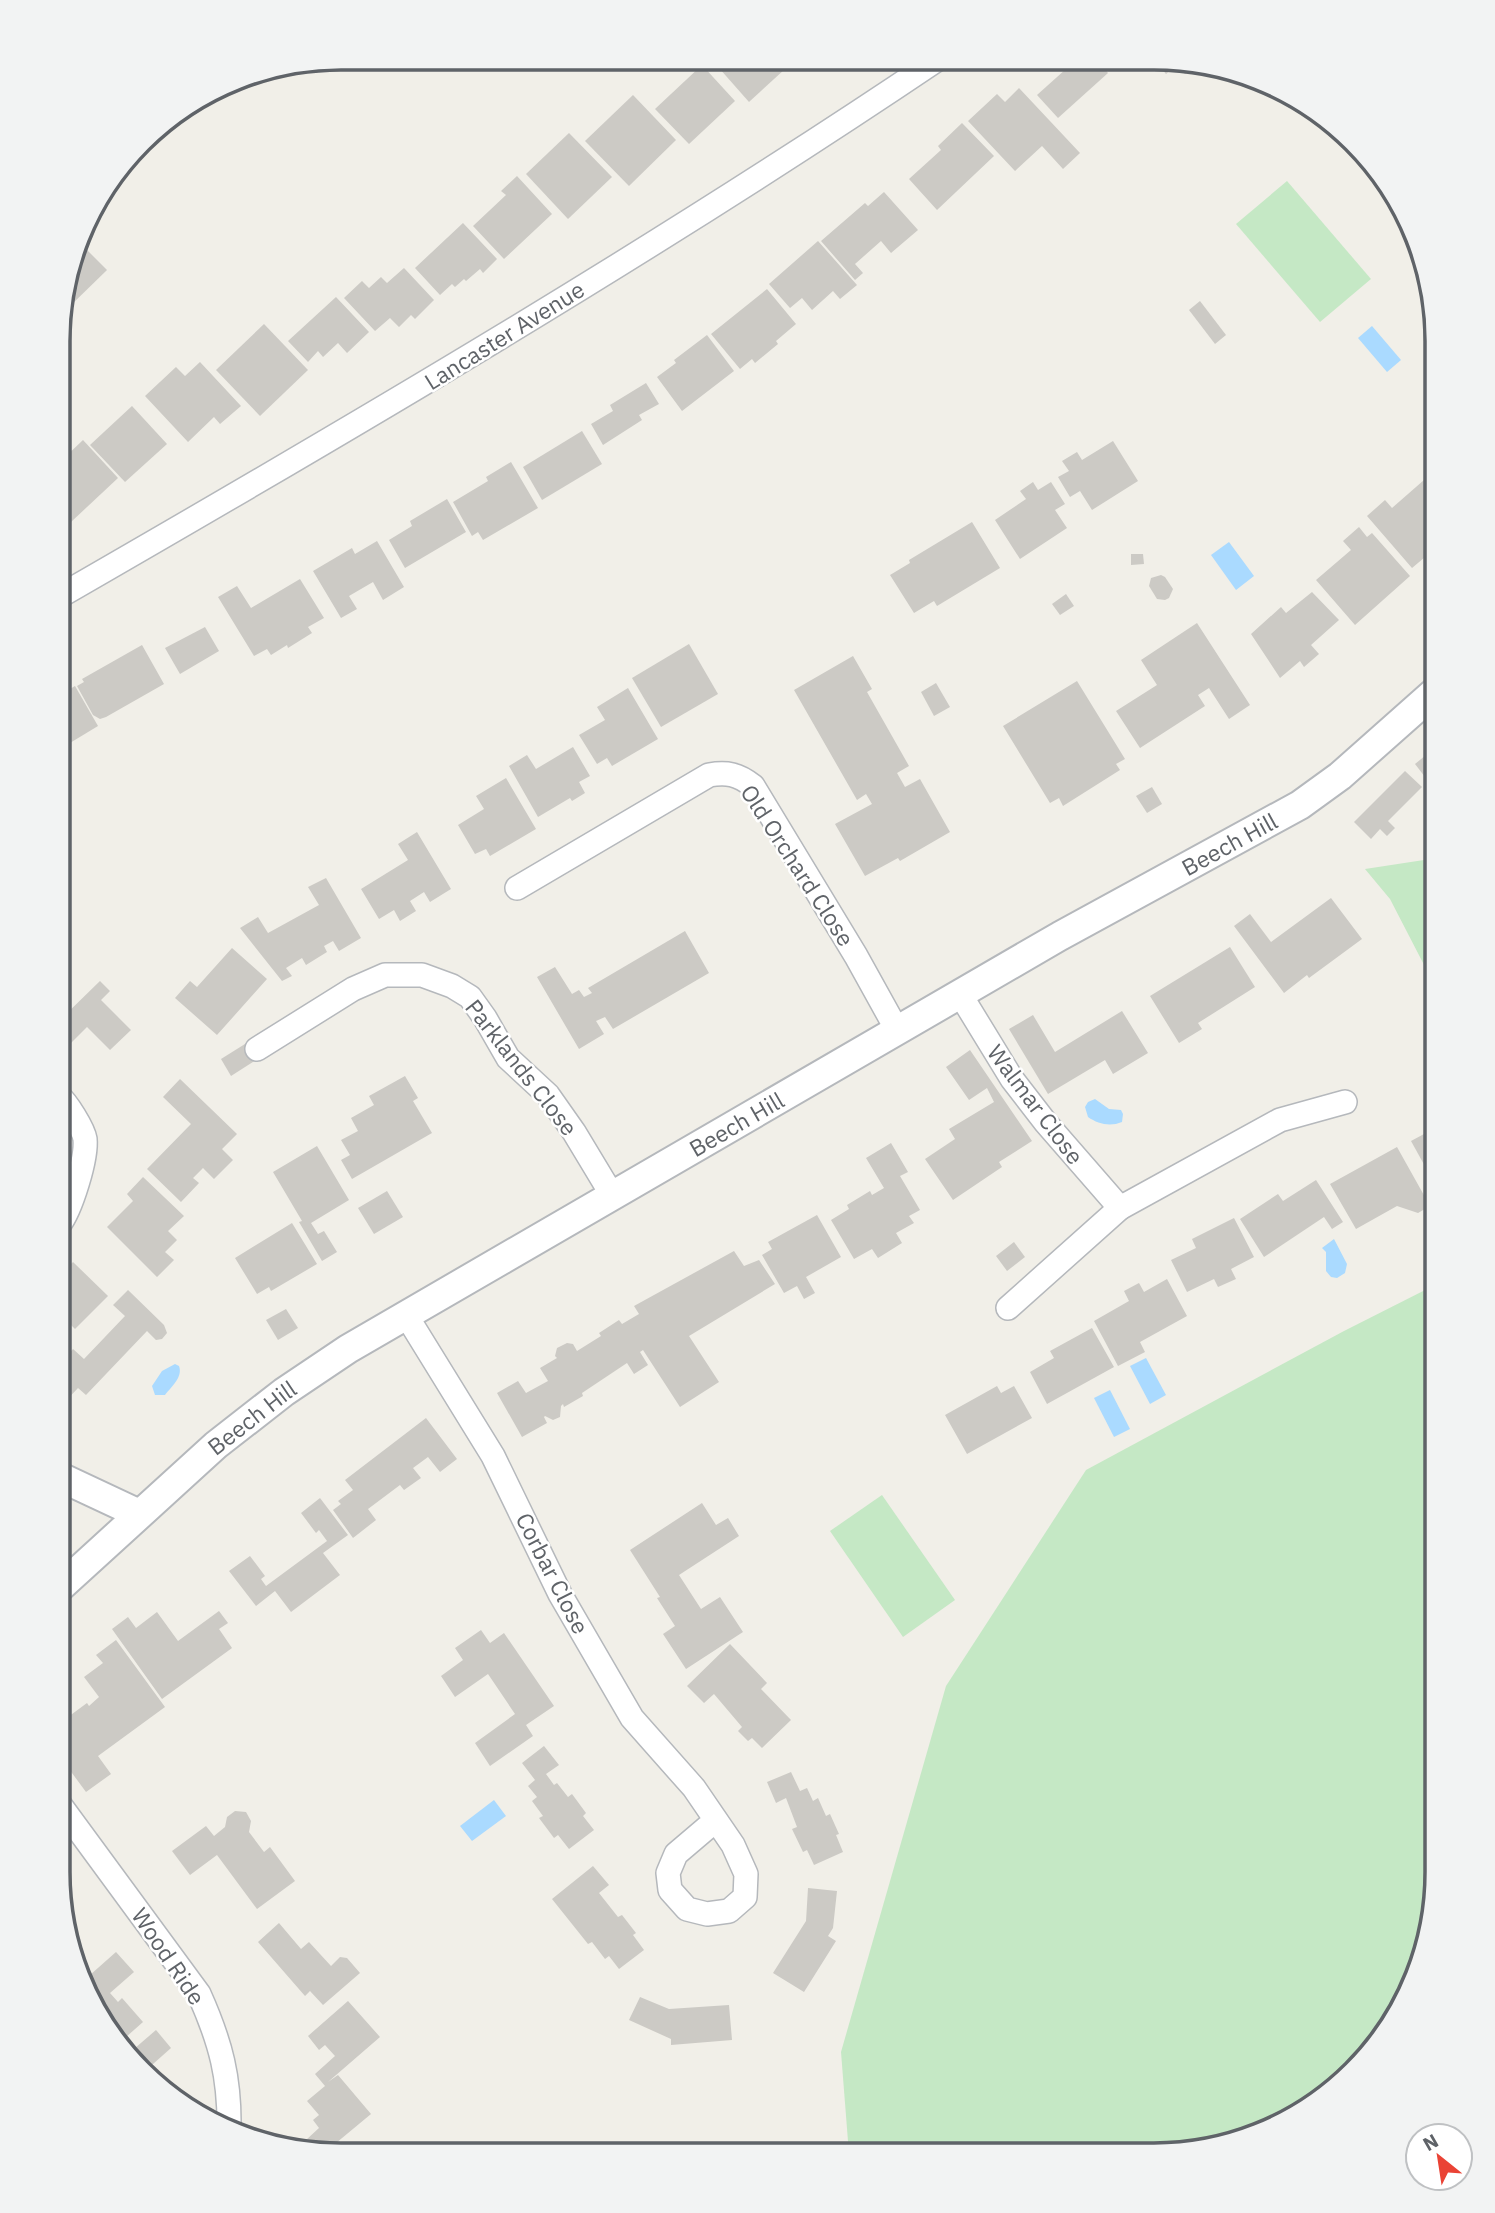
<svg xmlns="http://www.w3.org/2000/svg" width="1495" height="2213" viewBox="0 0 1495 2213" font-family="'IBM Plex Sans',sans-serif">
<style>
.green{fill:#c5e8c5}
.water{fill:#aadaff}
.building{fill:#cccac5}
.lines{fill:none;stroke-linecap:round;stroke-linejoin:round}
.minor-casing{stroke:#b5b8bc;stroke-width:26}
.tertiary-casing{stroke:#b5b8bc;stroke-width:32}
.minor{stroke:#fff;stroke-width:23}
.tertiary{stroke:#fff;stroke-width:28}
.labels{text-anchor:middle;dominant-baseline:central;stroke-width:5;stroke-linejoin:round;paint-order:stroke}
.street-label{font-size:23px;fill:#5f6368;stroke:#fff}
.rim{fill:none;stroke:#5f6368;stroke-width:3.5}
</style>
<rect width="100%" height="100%" fill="#f1efe8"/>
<g class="green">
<path d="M1287,181L1371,279L1320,322L1236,224Z"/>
<path d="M1437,858V990L1390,899L1365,869Z"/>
<path d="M1437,1284V1891L1416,1980L1379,2044L1327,2096L1263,2134L1154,2155L849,2154L841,2052L946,1686L1086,1470L1344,1331Z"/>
<path d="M882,1495L955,1600L903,1637L830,1531Z"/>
</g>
<g class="water">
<path d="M1372,326L1401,360L1387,372L1358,338Z"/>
<path d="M1229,542L1254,576L1236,590L1211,555Z"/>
<path d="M1095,1099L1109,1109L1121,1110L1123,1114L1122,1122C1110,1127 1098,1124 1088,1117L1085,1107L1088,1102Z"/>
<path d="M1334,1239L1347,1264L1345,1273L1337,1278L1331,1277L1326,1271V1252L1322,1248Z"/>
<path d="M1146,1358L1166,1395L1150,1404L1130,1366Z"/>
<path d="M175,1364L179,1366C183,1377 172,1386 165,1395H155L152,1386L162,1371Z"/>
<path d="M1110,1390L1130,1429L1114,1437L1094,1398Z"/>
<path d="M494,1800L506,1816L472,1841L460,1826Z"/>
</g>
<g class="building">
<path d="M729,59H796L749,102L719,68Z"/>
<path d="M1076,60H1097L1108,73L1058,118L1037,95Z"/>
<path d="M1117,60H1136L1125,70Z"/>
<path d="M1154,60H1191L1198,62L1185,74L1177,64L1166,74Z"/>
<path d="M702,65L735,101L689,144L655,109Z"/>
<path d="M1019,88L1080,153L1063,169L1042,146L1015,171L968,121L997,94L1005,102Z"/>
<path d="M633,95L676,140L629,186L585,141Z"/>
<path d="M962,123L994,156L937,210L909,179L941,150L938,146Z"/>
<path d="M569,133L612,177L568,219L526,174Z"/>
<path d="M517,176L552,214L504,259L473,226L506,195L501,191Z"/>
<path d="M884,192L918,230L891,253L881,241L855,264L863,273L855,280L821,241L865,203L868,206Z"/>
<path d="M463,223L497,259L483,273L480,269L466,281L464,279L455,287L452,284L440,295L415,268Z"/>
<path d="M818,241L857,285L840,299L833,291L812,310L802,298L790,308L769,284Z"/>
<path d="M85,248L107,270L68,308L61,302L78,252Z"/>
<path d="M404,268L434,300L415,319L411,315L399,327L390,318L375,331L344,298L362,281L369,288L381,277L387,283Z"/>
<path d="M767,289L796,324L776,341L778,344L755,363L752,359L740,369L711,334Z"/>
<path d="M336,297L369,332L347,353L338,343L323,357L318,351L308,362L288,341Z"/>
<path d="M1200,301L1226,335L1215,344L1189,310Z"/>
<path d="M264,324L308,370L260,416L216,370Z"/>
<path d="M707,335L734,371L682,411L657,377L676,363L674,360Z"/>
<path d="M200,362L241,406L220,424L214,417L188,442L145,396L176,367L185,376Z"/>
<path d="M646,383L659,404L639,415L642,420L603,445L591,424L613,411L610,405Z"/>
<path d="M132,406L167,444L125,482L90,445Z"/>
<path d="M582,431L602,464L542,500L523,467Z"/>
<path d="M83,440L118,478L71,522L60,511V462Z"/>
<path d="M1113,441L1138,481L1092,510L1080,491L1070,497L1058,477L1069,471L1062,461L1077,452L1082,460Z"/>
<path d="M511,462L538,508L483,540L478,532L472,536L453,502L488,481L486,477Z"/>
<path d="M1432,473L1437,480V547L1412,568L1367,516L1385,500L1392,508Z"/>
<path d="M1033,482L1038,490L1051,482L1065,504L1055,510L1067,528L1020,559L995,520L1026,499L1020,491Z"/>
<path d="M447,499L466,532L405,568L389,540L412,526L410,521Z"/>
<path d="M972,522L1000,568L937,606L934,601L914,613L890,575L910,563L909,560Z"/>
<path d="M1359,527L1367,537L1372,533L1410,576L1355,625L1316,580L1351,550L1343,541Z"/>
<path d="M377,541L404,587L383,600L373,582L349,596L357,609L341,618L313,571L352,548L355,554Z"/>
<path d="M1131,554H1143L1144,564L1131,565Z"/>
<path d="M1161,575L1165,577L1173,589L1169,598L1165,600L1157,599L1149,586L1151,578Z"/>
<path d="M300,579L324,618L308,627L312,633L288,648L287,645L271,655L267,649L254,656L218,597L237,586L251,608Z"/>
<path d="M1312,592L1339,620L1311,645L1319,654L1304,667L1300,661L1280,678L1251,634L1281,607L1286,613Z"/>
<path d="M1066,594L1074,606L1060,615L1052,604Z"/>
<path d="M1197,623L1250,705L1229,719L1209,688L1198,695L1205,706L1140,748L1116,711L1157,685L1141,660Z"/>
<path d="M205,627L219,651L180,674L165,648Z"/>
<path d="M689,644L718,694L661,727L632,678Z"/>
<path d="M142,645L164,684L106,717L100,719L93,715L77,686L84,682L82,679Z"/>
<path d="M853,656L872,689L867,692L909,766L897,773L905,787L920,779L950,832L900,861L898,858L865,876L835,824L872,804L866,794L857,800L794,690Z"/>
<path d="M1077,681L1125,759L1116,764L1120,770L1063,806L1059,798L1050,803L1003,726Z"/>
<path d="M936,683L950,707L934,716L921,692Z"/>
<path d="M75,686L98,726L60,749V695Z"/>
<path d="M628,688L658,739L612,766L607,758L597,764L579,735L605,720L597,707Z"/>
<path d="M573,747L590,776L579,782L585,793L572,801L570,798L538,817L509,766L527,755L536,769Z"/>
<path d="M1426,755L1436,767L1425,777L1415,764Z"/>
<path d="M1405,771L1422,787L1388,821L1395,828L1387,836L1380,829L1371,839L1354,822Z"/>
<path d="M506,778L536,829L490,856L486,849L475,854L458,825L484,809L476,796Z"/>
<path d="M1152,787L1162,804L1147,813L1136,796Z"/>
<path d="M417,832L451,889L430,902L424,892L410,901L416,911L400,921L394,910L379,919L361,889L408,860L398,844Z"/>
<path d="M326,878L361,938L339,951L333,941L324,946L327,952L306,965L302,958L286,968L292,976L282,981L240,928L258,917L268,933L319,905L308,887Z"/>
<path d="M1331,898L1362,939L1309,978L1307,975L1284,993L1234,926L1250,914L1271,942Z"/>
<path d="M685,931L709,973L613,1029L605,1017L596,1021L604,1034L579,1049L537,977L555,967L572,994L579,990L584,997L592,993L588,988Z"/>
<path d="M1230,947L1255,987L1198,1023L1202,1029L1179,1043L1150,996Z"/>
<path d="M232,948L267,979L217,1035L175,998L190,981L197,987Z"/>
<path d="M100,981L110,991L101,1000L131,1030L110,1050L87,1027L66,1048L59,1041V1021Z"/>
<path d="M1122,1011L1148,1053L1113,1074L1105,1060L1048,1094L1009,1029L1033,1015L1055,1052Z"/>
<path d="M245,1044L256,1060L231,1076L221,1059Z"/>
<path d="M970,1050L1032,1141L999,1162L1002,1167L953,1200L925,1159L955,1139L949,1129L994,1102L987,1088L969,1100L946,1067Z"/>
<path d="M405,1076L418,1098L413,1101L432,1133L352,1179L341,1160L350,1155L341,1140L358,1131L351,1118L374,1105L369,1096Z"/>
<path d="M180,1079L237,1134L222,1149L233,1160L214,1179L203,1168L193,1178L199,1183L181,1202L147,1169L191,1124L163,1097Z"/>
<path d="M1437,1127V1188L1411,1141Z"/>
<path d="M891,1143L908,1172L900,1176L920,1210L909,1216L914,1223L896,1233L902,1243L878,1258L872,1249L854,1259L831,1220L849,1209L847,1205L870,1191L872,1195L884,1188L866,1158Z"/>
<path d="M317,1146L349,1200L311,1223L318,1234L324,1231L337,1252L322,1261L299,1222L302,1221L273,1172Z"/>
<path d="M1397,1147L1430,1206L1418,1213L1397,1206L1356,1229L1330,1184Z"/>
<path d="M143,1177L184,1216L168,1231L177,1240L165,1252L174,1260L157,1277L107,1227L133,1201L127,1194Z"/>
<path d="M1316,1180L1343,1222L1332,1229L1324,1217L1264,1257L1240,1219L1278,1194L1283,1201Z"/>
<path d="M387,1191L403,1217L374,1234L358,1208Z"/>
<path d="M817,1215L841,1257L806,1277L815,1293L804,1299L797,1286L784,1293L762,1255L772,1249L768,1242Z"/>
<path d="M1234,1218L1254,1257L1231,1269L1236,1279L1218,1287L1214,1279L1187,1292L1171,1260L1196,1248L1192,1239Z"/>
<path d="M292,1223L317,1264L271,1291L269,1287L257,1294L235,1258Z"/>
<path d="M1014,1242L1025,1257L1007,1271L996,1256Z"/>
<path d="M734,1251L744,1266L759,1260L775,1284L689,1336L719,1382L680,1407L643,1350L640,1352L648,1365L634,1374L627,1363L582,1393L583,1396L564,1407L563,1404L561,1406L560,1417L553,1420L545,1416L544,1417L547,1423L522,1437L497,1393L518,1381L526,1393L548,1381L540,1368L557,1358L555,1356L557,1348L567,1343L573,1344L577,1351L601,1336L599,1333L619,1320L622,1324L639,1314L634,1306Z"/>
<path d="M73,1262L108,1296L75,1329L59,1313V1276Z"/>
<path d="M1167,1279L1187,1316L1140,1342L1145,1352L1118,1366L1094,1321L1129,1301L1124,1291L1139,1283L1144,1292Z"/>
<path d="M128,1290L164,1325L167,1333L162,1339L156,1340L147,1331L86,1395L78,1388L61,1406L58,1404L59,1365L73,1349L84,1359L125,1316L113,1305Z"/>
<path d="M286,1309L298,1328L278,1340L266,1320Z"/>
<path d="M1092,1328L1114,1367L1047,1404L1030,1372L1054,1358L1050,1351Z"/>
<path d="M997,1386L1001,1393L1014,1386L1032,1418L967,1454L945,1415Z"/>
<path d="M426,1418L457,1459L440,1472L428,1457L413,1468L421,1478L404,1490L400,1485L368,1509L376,1520L353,1538L333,1510L341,1504L338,1501L353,1490L345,1480Z"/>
<path d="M320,1498L348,1535L323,1553L340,1575L291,1612L275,1591L256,1606L229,1571L250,1556L265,1576L261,1579L266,1586L327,1541L319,1530L316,1533L301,1513Z"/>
<path d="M702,1503L716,1525L728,1518L739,1536L679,1575L701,1609L720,1597L743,1632L686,1669L663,1634L675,1626L657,1598L660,1597L630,1550Z"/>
<path d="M219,1611L228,1623L219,1629L232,1648L162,1699L112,1629L128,1617L136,1628L157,1612L178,1641Z"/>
<path d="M481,1630L490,1643L504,1633L554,1706L526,1725L533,1736L490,1766L475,1743L515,1714L488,1674L455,1697L441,1676L463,1660L455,1648Z"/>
<path d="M116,1640L165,1707L98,1756L111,1774L86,1792L58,1754V1729L66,1723L64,1720L87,1703L89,1706L99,1697L84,1677L103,1663L96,1655Z"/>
<path d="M730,1644L767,1683L761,1689L791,1720L762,1748L752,1738L748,1741L738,1731L742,1727L714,1694L704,1703L687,1686Z"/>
<path d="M544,1746L559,1765L546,1774L554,1785L557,1783L568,1797L572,1794L586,1813L583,1816L594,1830L569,1849L558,1835L554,1838L539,1818L543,1816L532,1801L537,1797L528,1786L535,1780L522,1763Z"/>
<path d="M791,1772L800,1791L807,1788L813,1801L818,1798L826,1816L830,1814L839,1834L836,1835L843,1852L814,1865L807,1850L803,1852L792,1829L797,1827L786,1798L776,1803L767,1782Z"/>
<path d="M235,1811L246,1812L251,1821L249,1832L264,1852L270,1847L295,1881L257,1909L217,1855L190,1875L172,1851L206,1826L214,1836L225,1827L227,1817Z"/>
<path d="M593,1866L609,1885L599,1893L618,1917L622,1915L636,1933L633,1935L644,1950L619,1969L609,1956L605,1959L592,1942L588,1944L552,1899Z"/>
<path d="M808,1888L837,1891L833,1928L828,1936L836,1941L804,1992L773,1973L806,1921Z"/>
<path d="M279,1923L301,1949L309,1942L331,1966L340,1957L347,1958L360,1973L323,2005L310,1991L305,1996L258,1942Z"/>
<path d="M116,1952L134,1972L110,1993L118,2002L122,1998L143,2022L117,2045L81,1983Z"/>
<path d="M640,1997L669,2009L729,2005L732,2040L671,2045V2039L629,2020Z"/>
<path d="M348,2001L380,2037L328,2082L338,2075L371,2114L324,2153H317L306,2140L319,2128L313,2120L319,2115L307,2101L325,2086L315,2074L335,2056L325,2045L319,2050L308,2036Z"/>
<path d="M156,2030L171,2048L144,2072L127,2055Z"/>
<path d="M539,2144L547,2154L528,2153Z"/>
</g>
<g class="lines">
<defs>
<g id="minor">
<path d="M60,596C357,425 653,251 938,59"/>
<path d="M517,888L709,775C727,772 738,774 753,786L856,956L897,1030"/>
<path d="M960,994L1012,1079L1046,1123L1120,1208L1280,1120L1345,1102"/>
<path d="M257,1049L353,989L385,975H422L452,986L470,997L485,1018L508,1058L548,1095L574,1132L612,1195"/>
<path d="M59,1225C71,1210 87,1158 85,1139C83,1128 67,1103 59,1096"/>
<path d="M1008,1308L1120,1208"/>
<path d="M406,1315L493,1456L560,1594L632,1718L694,1788L733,1845L746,1874L745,1897L729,1911L707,1914L687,1909L670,1890L668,1873L676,1854L716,1820"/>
<path d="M58,1802L199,1994C221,2043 230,2078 229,2131"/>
</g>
<g id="tertiary">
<path d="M58,1476L139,1514"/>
<path id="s1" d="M58,1589L216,1445L284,1392L348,1349L1060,936L1300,805L1340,776L1437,690"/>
</g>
</defs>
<use href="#minor" class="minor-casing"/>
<use href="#tertiary" class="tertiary-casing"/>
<use href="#minor" class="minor"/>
<use href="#tertiary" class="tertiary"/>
</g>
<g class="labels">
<g class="street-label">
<text transform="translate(504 335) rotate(-32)">Lancaster Avenue</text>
<text stroke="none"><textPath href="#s1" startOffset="1393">Beech Hill</textPath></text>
<text transform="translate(798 865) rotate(57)">Old Orchard Close</text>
<text transform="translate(522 1067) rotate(52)">Parklands Close</text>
<text transform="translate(1036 1104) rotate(53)">Walmar Close</text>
<text stroke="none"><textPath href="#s1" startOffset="826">Beech Hill</textPath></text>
<text stroke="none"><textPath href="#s1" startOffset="259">Beech Hill</textPath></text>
<text transform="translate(553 1573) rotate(63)">Corbar Close</text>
<text transform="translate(169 1956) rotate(56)">Wood Ride</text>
</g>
</g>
<path d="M0 0H1495V2213H0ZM341 70H1154A271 271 0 0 1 1425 341V1872A271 271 0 0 1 1154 2143H341A271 271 0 0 1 70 1872V341A271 271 0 0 1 341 70Z" fill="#f2f3f3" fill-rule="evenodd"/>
<path class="rim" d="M341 70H1154A271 271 0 0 1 1425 341V1872A271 271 0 0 1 1154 2143H341A271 271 0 0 1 70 1872V341A271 271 0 0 1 341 70Z"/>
<g transform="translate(1439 2157) rotate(330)"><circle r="33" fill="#ffffff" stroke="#bfc1c3" stroke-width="2"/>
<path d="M0-5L12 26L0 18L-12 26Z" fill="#ea4335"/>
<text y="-10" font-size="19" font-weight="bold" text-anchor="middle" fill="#5f6368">N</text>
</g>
</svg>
